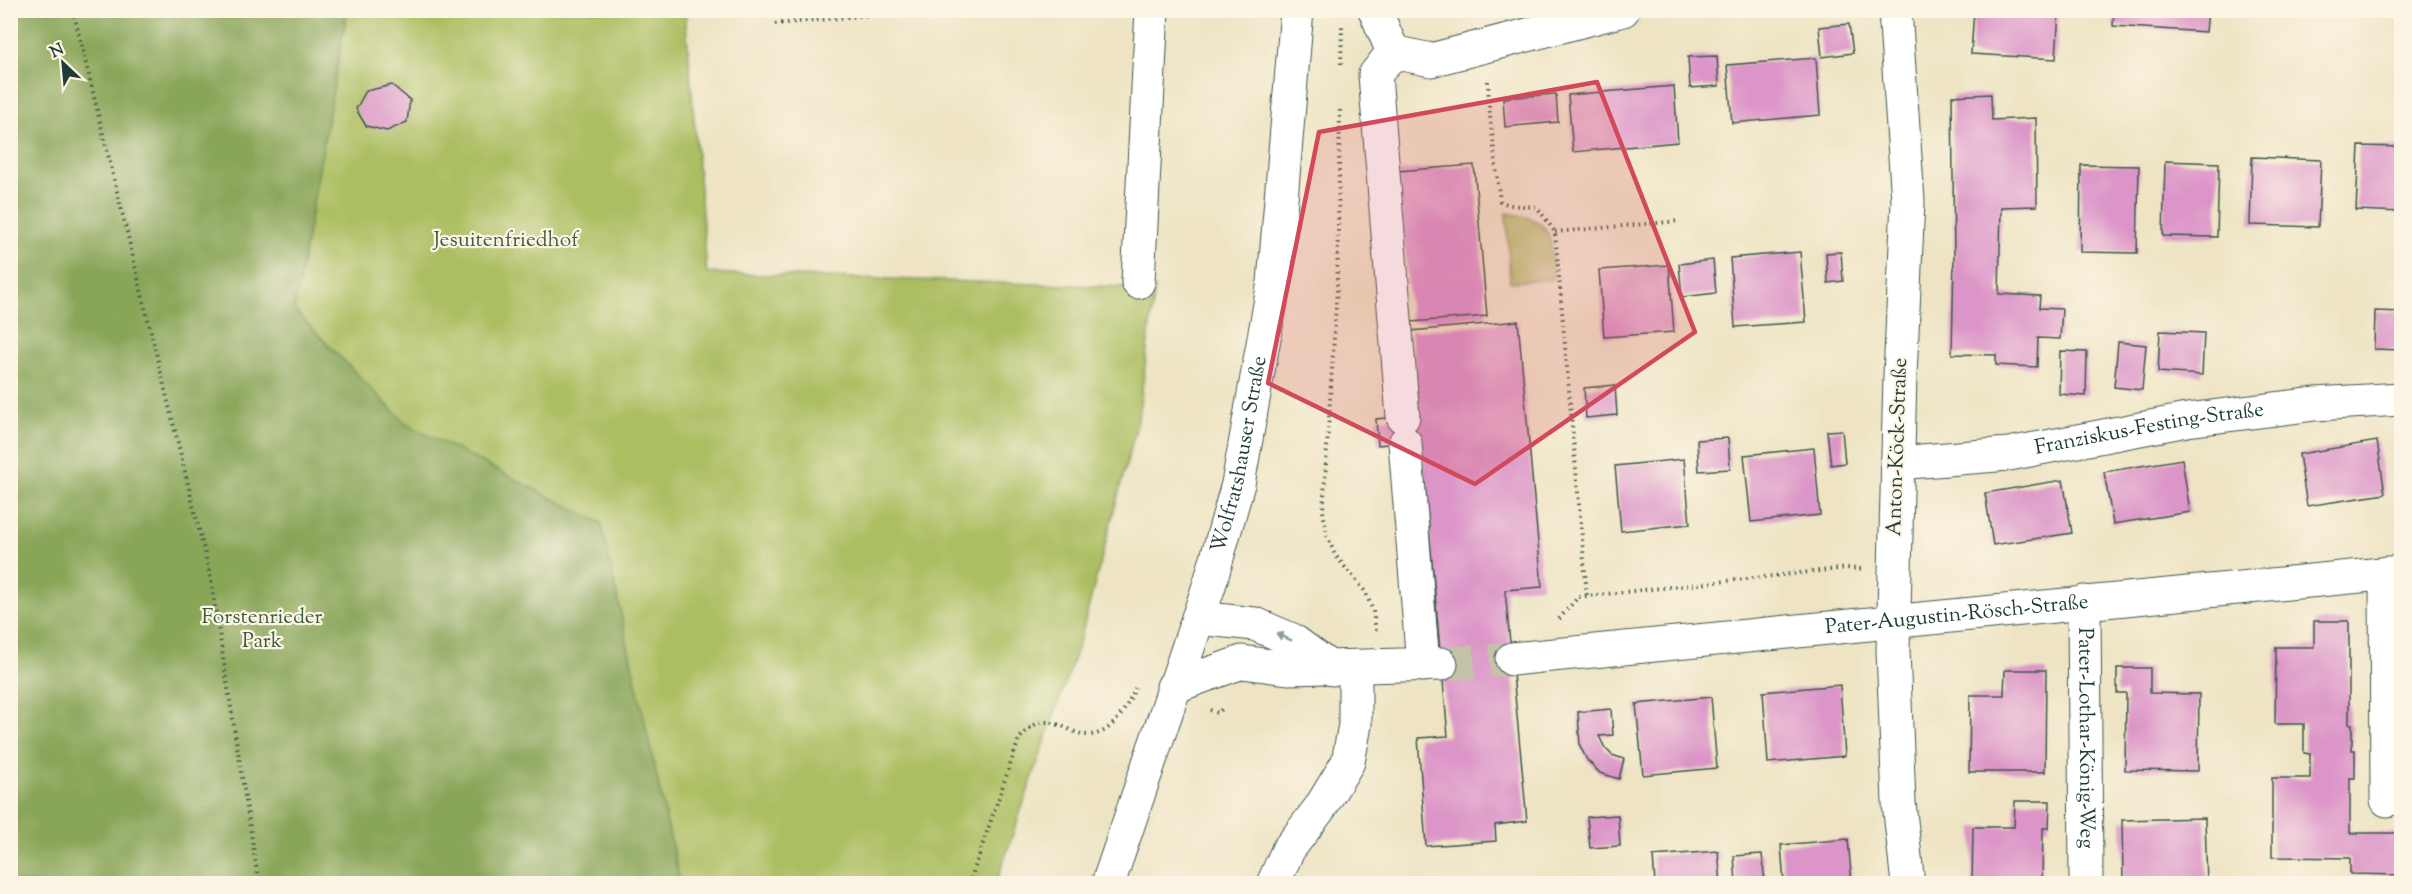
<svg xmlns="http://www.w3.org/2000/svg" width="2412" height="894" viewBox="0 0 2412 894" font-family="'Sorts Mill Goudy',serif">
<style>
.green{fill:#acbe62;stroke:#667e4b;stroke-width:1.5}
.forest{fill:#89a558;stroke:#547146;stroke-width:1.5}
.building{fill:#dc95c8}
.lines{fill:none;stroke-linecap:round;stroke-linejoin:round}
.minor-tunnel{stroke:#c5c3a7;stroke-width:33;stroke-dasharray:33 16;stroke-linecap:butt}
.minor-casing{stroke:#3e564a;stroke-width:35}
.major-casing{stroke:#3e564a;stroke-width:35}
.path{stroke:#3e564a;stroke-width:4;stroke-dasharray:1.5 4.5;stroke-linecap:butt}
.minor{stroke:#fff;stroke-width:33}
.major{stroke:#fff;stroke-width:33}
.oneway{fill:#8f9e9a}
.marked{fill:#d1495b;fill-opacity:0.2;stroke:#d1495b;stroke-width:4.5;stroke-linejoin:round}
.labels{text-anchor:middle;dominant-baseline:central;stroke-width:4.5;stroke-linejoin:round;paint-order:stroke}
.park-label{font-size:21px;fill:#425d40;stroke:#fcf5e5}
.street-label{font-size:21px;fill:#1f3d34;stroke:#fcf5e5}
</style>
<rect width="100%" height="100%" fill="#fcf5e5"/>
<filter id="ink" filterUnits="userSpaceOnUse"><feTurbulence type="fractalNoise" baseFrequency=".0167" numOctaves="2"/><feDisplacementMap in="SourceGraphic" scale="12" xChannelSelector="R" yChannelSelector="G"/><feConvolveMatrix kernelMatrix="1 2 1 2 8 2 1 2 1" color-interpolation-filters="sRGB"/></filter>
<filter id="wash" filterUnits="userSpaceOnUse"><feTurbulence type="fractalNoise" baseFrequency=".008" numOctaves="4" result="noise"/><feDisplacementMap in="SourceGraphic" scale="24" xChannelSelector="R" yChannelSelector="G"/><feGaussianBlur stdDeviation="1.35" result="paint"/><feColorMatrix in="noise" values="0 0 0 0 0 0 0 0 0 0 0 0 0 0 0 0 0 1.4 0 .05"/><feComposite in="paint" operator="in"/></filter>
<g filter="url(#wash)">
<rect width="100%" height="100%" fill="#eee4c4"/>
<g class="green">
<path d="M347,10L685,11L707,273L1155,288L1138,420L1079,643L996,883H680L601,523L406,424L294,310Z"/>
<path d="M1506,213C1555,219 1550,235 1554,279L1510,282Z"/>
</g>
<path class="forest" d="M10,11H347L294,310L406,424L601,523L680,883H11Z"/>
<g id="blocks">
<g class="building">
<path d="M1974,10H2059L2056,59L1971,54Z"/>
<path d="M2114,10H2208L2206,32L2113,26Z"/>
<path d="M1849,24L1853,53L1822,57L1819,27Z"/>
<path d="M1717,56L1719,86L1690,88L1688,57Z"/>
<path d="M1816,58L1820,115L1732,123L1727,65Z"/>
<path d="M392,85L410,100L407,122L387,131L366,126L356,109L366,91Z"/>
<path d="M1674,86L1678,142L1573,152L1568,95Z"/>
<path d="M1556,94L1558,122L1505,127L1503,98Z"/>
<path d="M1991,94L1992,120L2036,118L2037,206L2001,207L1999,294L2040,296L2039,308L2062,309L2060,339L2038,338L2037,367L1996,365V355L1952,354L1954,257L1952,96Z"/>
<path d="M2359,146L2402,147V212L2356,210Z"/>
<path d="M2252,157L2321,160L2318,227L2250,225Z"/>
<path d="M2165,161L2219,163L2217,237L2163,236Z"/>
<path d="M1474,165L1487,316L1411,322L1398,171Z"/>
<path d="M2081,165L2139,166L2137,253L2080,252Z"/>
<path d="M1800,252L1806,322L1735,327L1730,258Z"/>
<path d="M1841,252L1843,281L1828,283L1826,253Z"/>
<path d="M1713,260L1716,293L1682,297L1679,264Z"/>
<path d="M1669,265L1674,332L1604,337L1599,270Z"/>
<path d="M2375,311L2402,312V350L2374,349Z"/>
<path d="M1518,321L1542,587L1505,590L1527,821L1495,825L1496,841L1426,846L1418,738L1448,736L1421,441L1378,445L1376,419L1418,415L1411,331Z"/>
<path d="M2160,331L2204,333L2202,375L2158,372Z"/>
<path d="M2118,342L2146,345L2142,390L2114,387Z"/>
<path d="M2060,351L2087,352L2086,396L2059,394Z"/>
<path d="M1615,385L1617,415L1586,418L1584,388Z"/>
<path d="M1842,430L1845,463L1831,465L1827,431Z"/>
<path d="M1728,438L1730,469L1699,471L1697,440Z"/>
<path d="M2377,441L2385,494L2307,506L2299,454Z"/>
<path d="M1814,448L1820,515L1751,522L1744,455Z"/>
<path d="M1684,459L1690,524L1621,531L1615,466Z"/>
<path d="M2182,459L2190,512L2113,524L2104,472Z"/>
<path d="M2063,480L2072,533L1993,545L1985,493Z"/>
<path d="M2314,621H2349V724H2352V750H2355V778H2350V833H2402V875L2350,874V858L2272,857V778H2310V754L2304,753V724H2275L2276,647H2314Z"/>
<path d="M2117,668H2150V693L2199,694L2198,771L2125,770L2126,693H2117Z"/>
<path d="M2005,670H2046L2045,772H1969L1970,695H2004Z"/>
<path d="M1840,685L1845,756L1768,763L1763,692Z"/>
<path d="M1711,697L1717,768L1643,775L1636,704Z"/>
<path d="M1611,709L1613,735L1599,736L1605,748L1612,755L1624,759L1619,779L1600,773L1587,760L1580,746L1578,712Z"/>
<path d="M2015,801H2050L2049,828H2043L2042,884H1972L1973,827H2014Z"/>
<path d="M1618,815L1620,846L1590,848L1587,817Z"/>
<path d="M2205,818L2207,884H2123L2122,820Z"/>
<path d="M1848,839L1852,884H1784L1781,845Z"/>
<path d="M1718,851L1721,884H1655L1653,856Z"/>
<path d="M1762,854L1765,884H1736L1734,856Z"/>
</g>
</g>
</g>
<g filter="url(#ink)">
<use href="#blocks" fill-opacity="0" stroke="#3e564a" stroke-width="1.5"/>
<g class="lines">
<path class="minor-tunnel" d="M1441,664L1512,659"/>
<defs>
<g id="minor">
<path d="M1375,10L1393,52"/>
<path d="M1895,10L1908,201L1900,376L1893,650L1899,803L1908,884"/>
<path d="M1393,52L1375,75L1403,417"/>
<path d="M1393,52L1431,60L1623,10"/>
<path d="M1138,282L1152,10"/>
<path d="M1405,443L1423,665"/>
<path id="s1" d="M1897,463L2009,454L2187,420L2315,404L2402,399"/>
<path d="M2386,573L2387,800"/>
<path id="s2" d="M2084,602L2086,876"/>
<path d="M1198,618L1255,624L1292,640L1332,669"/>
<path id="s3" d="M1512,659L2402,572"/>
<path d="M1173,687L1242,662L1288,668L1441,664"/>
<path d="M1273,884L1288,850L1320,808L1348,762L1355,725V668"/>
</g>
<g id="major">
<path id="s4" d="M1108,884L1209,586L1238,484L1274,282L1297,10"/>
</g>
</defs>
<use href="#minor" class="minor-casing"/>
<use href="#major" class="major-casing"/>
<g class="path">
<path d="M73,10L210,575L259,884"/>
<path d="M775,24L924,10"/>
<path d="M1341,64L1342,26"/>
<path d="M1488,81L1489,106L1500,201L1509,205L1537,207L1555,232L1587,595"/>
<path d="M1340,110L1337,289L1323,511L1327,535L1335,555L1365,591L1373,611L1376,631"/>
<path d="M1555,232L1680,221"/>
<path d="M1559,619L1578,597L1847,568L1861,569"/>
<path d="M1210,710L1218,713L1224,707"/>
<path d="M969,884L1019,739C1026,731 1034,722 1046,722C1060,722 1073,734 1087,735C1112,736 1127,707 1135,688"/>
</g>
<use href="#minor" class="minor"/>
<use href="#major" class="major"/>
</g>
<defs><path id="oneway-solid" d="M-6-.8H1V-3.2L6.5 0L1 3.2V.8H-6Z" transform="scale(1.5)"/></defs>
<use class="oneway" href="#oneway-solid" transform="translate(1284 637) rotate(-156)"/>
</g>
<path class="marked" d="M1597,82L1695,332L1475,484L1268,383L1319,132Z"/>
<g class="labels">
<g class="park-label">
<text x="506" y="241">Jesuitenfriedhof</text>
<text x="262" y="618">Forstenrieder<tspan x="262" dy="24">Park</tspan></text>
</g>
<g class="street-label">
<text stroke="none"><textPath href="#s1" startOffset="255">Franziskus-Festing-Straße</textPath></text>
<text transform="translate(1898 447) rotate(-88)">Anton-Köck-Straße</text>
<text stroke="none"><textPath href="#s4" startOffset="450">Wolfratshauser Straße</textPath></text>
<text stroke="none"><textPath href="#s3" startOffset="447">Pater-Augustin-Rösch-Straße</textPath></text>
<text stroke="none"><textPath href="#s2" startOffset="136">Pater-Lothar-König-Weg</textPath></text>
</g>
</g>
<rect width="2412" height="894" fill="none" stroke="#fcf5e5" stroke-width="36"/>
<g transform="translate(63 63) rotate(334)" stroke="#fcf5e5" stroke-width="4.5" paint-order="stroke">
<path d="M0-4.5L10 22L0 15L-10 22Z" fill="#1f3d34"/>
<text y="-9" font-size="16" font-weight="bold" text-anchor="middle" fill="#1f3d34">N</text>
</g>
</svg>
